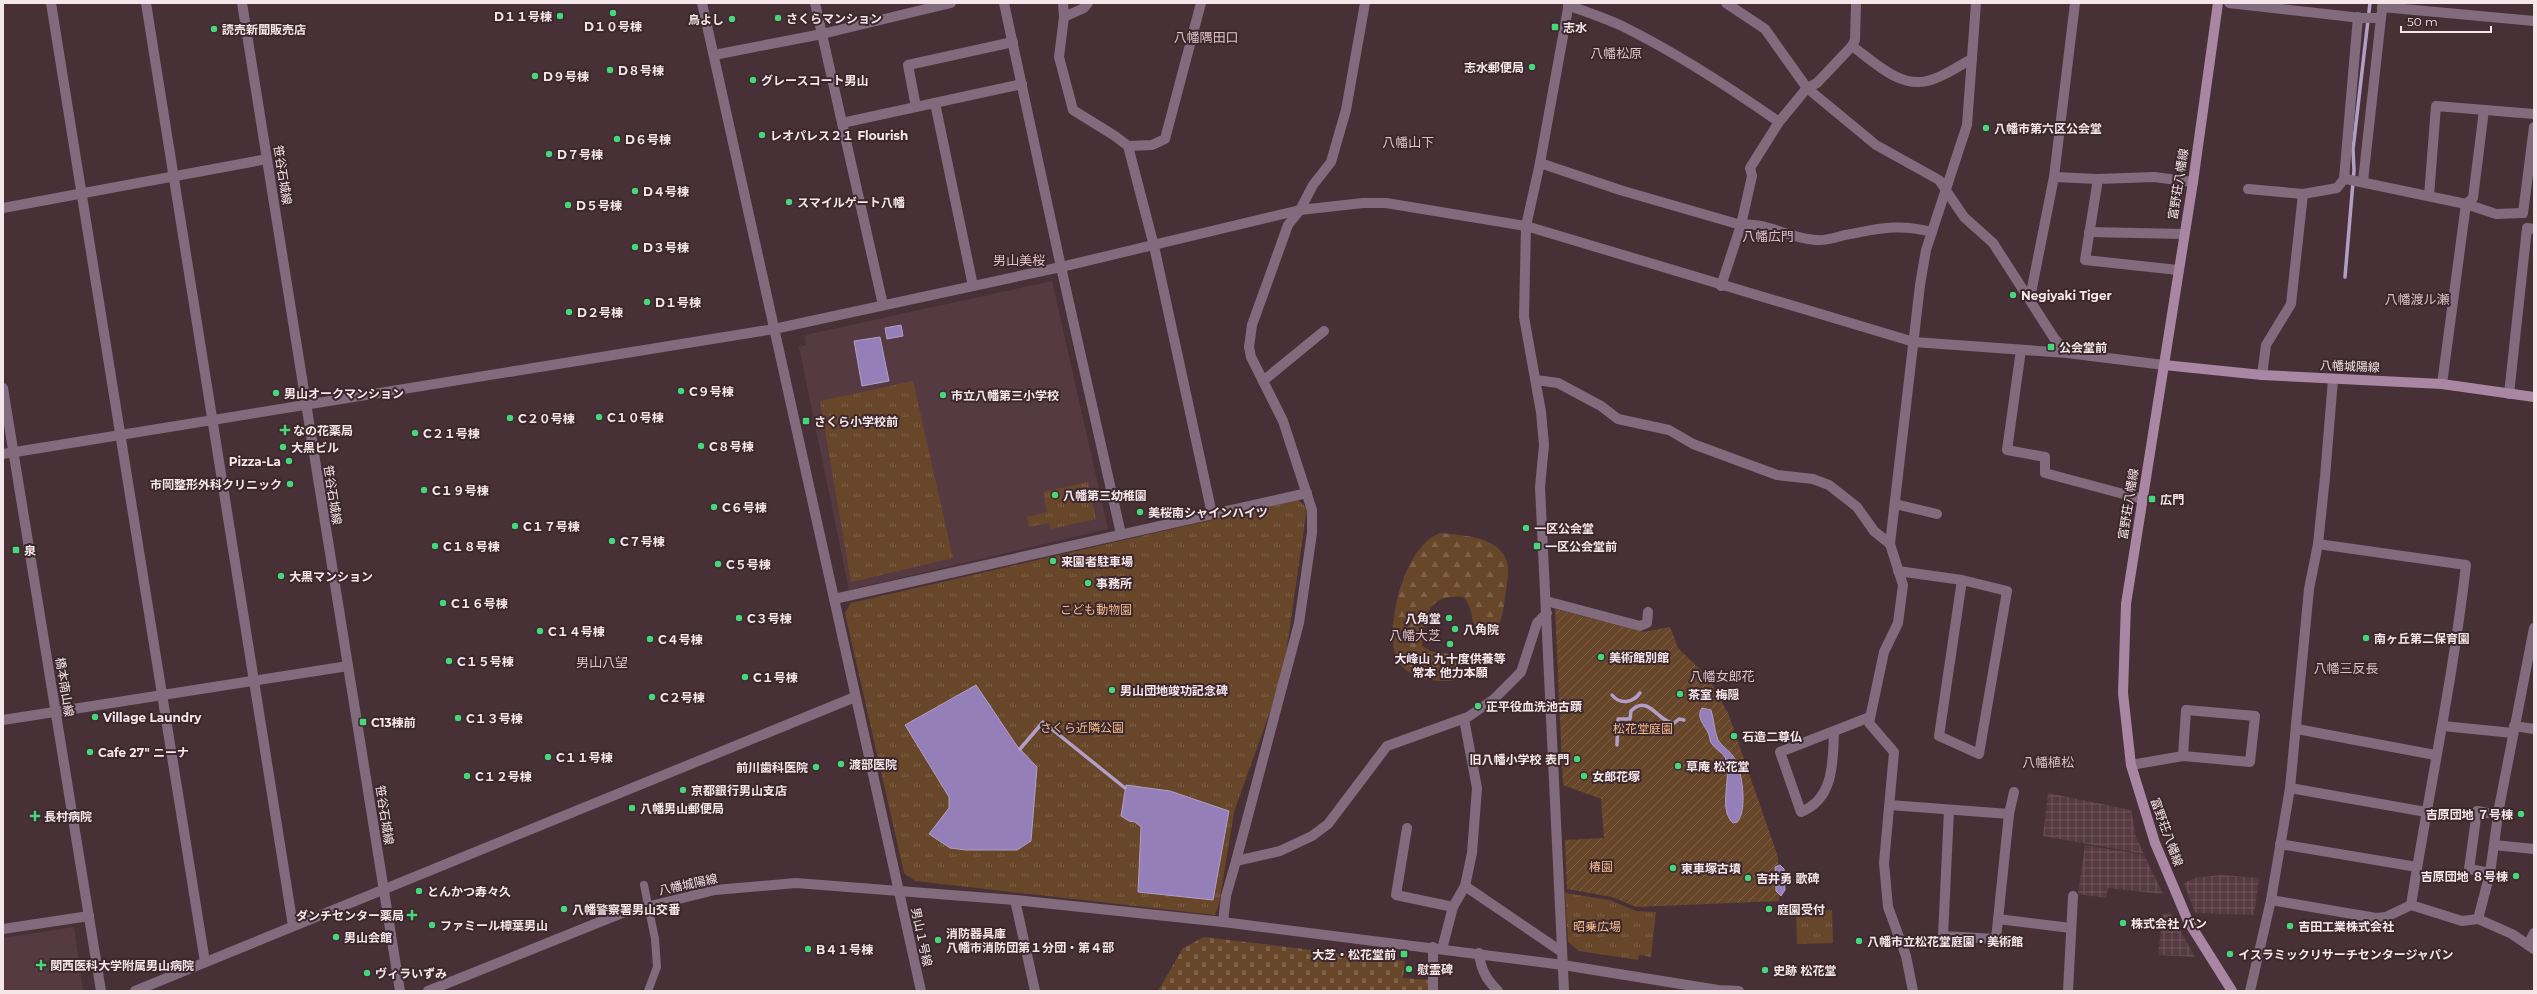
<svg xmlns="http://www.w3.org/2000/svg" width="2537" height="994" viewBox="0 0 2537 994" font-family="Montserrat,'Noto Sans JP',sans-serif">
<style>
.built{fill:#563a41}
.industrial{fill:url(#industrial-grid)}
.grass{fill:url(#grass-tufts)}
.forest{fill:url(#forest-firs)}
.cemetery{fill:url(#cemetery-stones)}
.garden{fill:url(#garden-furrows)}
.water{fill:#957fb8;stroke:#b29ec7}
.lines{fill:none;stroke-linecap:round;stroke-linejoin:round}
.stream{stroke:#b29ec7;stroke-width:3.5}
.pedestrian{stroke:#816b7d;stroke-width:8}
.minor{stroke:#816b7d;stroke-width:10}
.tertiary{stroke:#816b7d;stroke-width:10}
.secondary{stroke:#a986a4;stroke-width:10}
.pedestrian-bridge{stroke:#816b7d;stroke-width:8}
.poi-dot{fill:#47d779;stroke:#3c272d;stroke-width:1.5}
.labels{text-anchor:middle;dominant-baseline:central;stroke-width:4;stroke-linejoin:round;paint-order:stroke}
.poi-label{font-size:12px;font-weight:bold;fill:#f5e6e9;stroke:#3c272d;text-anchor:start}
.street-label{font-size:12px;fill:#f5e6e9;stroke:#3c272d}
.park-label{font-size:12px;fill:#f5bb89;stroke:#3c272d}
.neighbourhood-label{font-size:13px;fill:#dfc2c9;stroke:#3c272d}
</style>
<defs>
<pattern id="industrial-grid" width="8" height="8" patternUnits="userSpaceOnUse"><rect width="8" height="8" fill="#563a41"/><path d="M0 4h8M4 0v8" fill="none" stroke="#6f565c"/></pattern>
<pattern id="grass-tufts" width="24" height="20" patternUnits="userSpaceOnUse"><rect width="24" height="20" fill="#674629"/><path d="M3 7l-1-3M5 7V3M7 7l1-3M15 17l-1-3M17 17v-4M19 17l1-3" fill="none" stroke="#7d6148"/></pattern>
<pattern id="forest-firs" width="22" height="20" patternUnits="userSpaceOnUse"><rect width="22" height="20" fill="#674629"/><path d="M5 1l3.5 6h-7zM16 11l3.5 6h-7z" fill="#7d6148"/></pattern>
<pattern id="cemetery-stones" width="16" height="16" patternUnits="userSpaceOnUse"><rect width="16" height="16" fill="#674629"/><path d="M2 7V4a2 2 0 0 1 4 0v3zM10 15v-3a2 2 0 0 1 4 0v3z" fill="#7d6148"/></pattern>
<pattern id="garden-furrows" width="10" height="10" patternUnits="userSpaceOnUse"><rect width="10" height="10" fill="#674629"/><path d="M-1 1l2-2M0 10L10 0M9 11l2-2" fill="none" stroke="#7d6148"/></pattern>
</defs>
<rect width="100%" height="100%" fill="#473137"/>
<g class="built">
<path d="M1052,281L1108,529L849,590L799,347L806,345L805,335Z"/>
<path d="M74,927L83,991H3V938Z"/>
</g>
<g class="industrial">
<path d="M2048,793L2131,810L2136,837L2144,854L2043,836Z"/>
<path d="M2085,845L2144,855L2163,894L2108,888L2106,898L2078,894Z"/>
<path d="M2221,875L2259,878L2254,915L2195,913L2184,883L2195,878Z"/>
<path d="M2170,912L2195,957L2158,955L2163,914Z"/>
</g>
<g class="grass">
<path d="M913,381L953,558L851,582L820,401Z"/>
<path d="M1088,482L1096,519L1051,529L1049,523L1029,527L1027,517L1047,512L1043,492Z"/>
<path d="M1298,500L1307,508L1283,675L1234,812L1219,904L1215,915L915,881L904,873L845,613L851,603Z"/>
<path d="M1565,893L1610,900L1636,911L1656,912L1651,957L1639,955L1638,960L1579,951L1568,942Z"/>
<path d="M1832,910L1833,943L1797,944L1796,911Z"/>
</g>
<path class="forest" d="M1440,533C1460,535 1500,536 1507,562C1510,571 1507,581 1506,590C1504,605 1503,618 1496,632C1462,634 1480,614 1463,597C1426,594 1425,617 1422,646L1430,651L1449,654L1461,669C1458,680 1455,681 1444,681C1429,682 1404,675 1397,659C1384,626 1404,546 1440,533Z"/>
<path class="cemetery" d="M1204,937L1405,961L1403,978L1428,980V991H1158L1183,948Z"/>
<path class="garden" d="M1555,609L1644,632L1670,627L1678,648L1708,677L1728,713L1778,857L1779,901L1636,907L1612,897L1567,889L1565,840L1604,838L1601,799L1563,785Z"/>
<g class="water">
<path d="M901,325L903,336L887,339L885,328Z"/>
<path d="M880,337L889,381L862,386L854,341Z"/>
<path d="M976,685L1017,746L1037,767L1031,841L1017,850H966L950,848L929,834L949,808V797L905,725Z"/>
<path d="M1702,708L1711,710C1714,719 1714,731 1718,740C1722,747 1731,751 1735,759C1742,771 1748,811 1737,822L1733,823C1717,808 1733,777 1725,757C1722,752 1715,749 1712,744C1710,742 1710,738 1709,735C1706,726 1695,718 1702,708Z"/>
<path d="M1126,785L1170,791L1229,811L1213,900L1138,892L1141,827L1135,822L1129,821L1121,816Z"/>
<path d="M1780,865L1784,869L1785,890L1781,896L1776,891L1775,867Z"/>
</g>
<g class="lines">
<g class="stream">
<path d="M2345,277L2354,170L2353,149L2370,3"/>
<path d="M1612,695C1620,705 1633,703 1640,693"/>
<path d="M1617,745L1618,719H1630L1631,711C1649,693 1658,723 1674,723L1679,719L1684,720"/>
<path d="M1020,749L1043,722L1125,788"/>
</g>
<path class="pedestrian" d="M648,991L657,967L655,939"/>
<g class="minor">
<path d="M51,3L205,962"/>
<path d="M146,3L293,926"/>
<path d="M815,3L883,305"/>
<path d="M1004,3L1061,267"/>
<path d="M1063,3L1064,17L1059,57L1073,110L1115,136L1128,146L1154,246L1212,514"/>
<path d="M1365,3L1346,110L1331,162L1313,185L1300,210L1288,225L1252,325L1249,347L1251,357L1283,421L1312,510V533L1299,623L1236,861L1280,851L1312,836L1328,824L1387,746L1468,717L1494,699L1521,672L1537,623L1547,613"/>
<path d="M1726,3L1765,29L1807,88L1876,145L1939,180L1964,217L1993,243L2054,338L2067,353"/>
<path d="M2075,3L2054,177L2098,179L2154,177L2193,182"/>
<path d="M2229,3L2361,18H2381L2383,3"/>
<path d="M1568,5C1586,12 1605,18 1622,26C1677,53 1729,87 1779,122"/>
<path d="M2382,7L2534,21"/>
<path d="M1064,17L1084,8L1088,3"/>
<path d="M1852,46C1873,61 1899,88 1927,81C1942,78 1958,66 1972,59"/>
<path d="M714,55L822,34L951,3"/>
<path d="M935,103L973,286"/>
<path d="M916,107L908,65L1013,42"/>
<path d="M842,123L1022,84"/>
<path d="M1128,146L1152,145L1165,139L1201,3"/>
<path d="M1540,163L1620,190L1741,225C1763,221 1794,240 1818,240C1826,241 1837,237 1845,235C1878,229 1898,223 1932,232"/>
<path d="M2098,179L2085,260L2178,270"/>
<path d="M2344,179L2358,17"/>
<path d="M2363,181L2381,18"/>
<path d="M2248,189L2303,194L2337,188L2344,179H2346L2466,204L2496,214L2523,213L2534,127"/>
<path d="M2429,196L2436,106L2534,114"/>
<path d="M3,208L267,159"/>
<path d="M1526,226L1914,342L2067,353L2164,365"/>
<path d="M2089,232L2184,234"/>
<path d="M1721,286L1741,225L1752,176L1750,168L1779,122L1807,88L1817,83L1852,46L1855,40L1856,3"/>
<path d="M2030,298L2054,177"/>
<path d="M2021,350L2007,450L2045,457V473L2142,499"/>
<path d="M2262,375L2266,345L2291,304L2303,194"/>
<path d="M1536,380L1558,383L1601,406L1618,419L1669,430L1693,444L1777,475L1813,479L1829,485L1857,507L1874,531L1890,544"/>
<path d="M1263,381L1324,331"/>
<path d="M2442,384L2466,204L2473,198L2484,110"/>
<path d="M2509,394L2527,228L2534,229"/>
<path d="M1895,504L1937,514"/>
<path d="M2318,544L2466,565C2453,679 2429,791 2411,905"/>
<path d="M1898,571L1962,580L2007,591L1979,754L1939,736L1962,580"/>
<path d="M1546,601L1640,626L1647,623L1648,612"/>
<path d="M3,720L348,666"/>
<path d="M2443,726L2513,733"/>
<path d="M2514,726L2534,729"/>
<path d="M2297,729L2435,755"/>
<path d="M1834,731C1833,762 1834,799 1801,812L1780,752L1870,717"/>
<path d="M2131,765L2183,756L2250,762L2255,716L2186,710L2183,756"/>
<path d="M2290,788L2426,812"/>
<path d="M1890,805L2009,814"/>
<path d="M1949,810L1943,936L1996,939L2009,814L2014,792"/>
<path d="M1407,828L1396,895L1453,907"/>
<path d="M2280,844L2417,867"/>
<path d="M2494,845L2534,849"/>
<path d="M2490,873L2469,869L2477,811L2498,815"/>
<path d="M1465,886L1562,952"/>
<path d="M1015,900L1035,991"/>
<path d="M2271,900L2376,918L2386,917L2411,905L2462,921L2478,919L2512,934L2534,949"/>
<path d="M1998,919L2071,928"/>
<path d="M2478,919L2490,873L2499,808L2534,628"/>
<path d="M3,929L89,916"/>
<path d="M2528,945L2534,933"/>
<path d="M1442,949L1453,907L1465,886L1472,853L1477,788L1464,719"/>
<path d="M1479,953C1481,970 1486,979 1498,991"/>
<path d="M135,991L855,697"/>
<path d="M1433,991V947"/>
<path d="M1564,991L1540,487L1544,445L1541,412L1524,317L1526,226L1540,163L1569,3"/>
<path d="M1913,991L1906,956L1888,907L1884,863L1894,752L1869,723L1884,652L1898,623L1903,585L1890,544L1920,285L1926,250L1967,125L1976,3"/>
<path d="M2068,991L2073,896"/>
<path d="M2250,991L2271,900L2290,788L2309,589L2318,544L2325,477L2333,379"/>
</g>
<g class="tertiary">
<path d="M242,3L400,991"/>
<path d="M702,3L921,991"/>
<path d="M1061,267L1121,534"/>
<path d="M3,388L101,991"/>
<path d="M3,454L774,329L1061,267L1300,210L1363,203H1386L1526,226"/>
<path d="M834,599L1307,493"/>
<path d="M1223,922L1226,896L1236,861"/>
<path d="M428,991L622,913L715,890L796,883L1015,900L1223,922L1563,965L1718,990L1739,991"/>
</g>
<g class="secondary">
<path d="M2218,3L2193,182L2126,604L2123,693L2131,765L2155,843L2188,921L2232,991"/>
<path d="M2164,365L2262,375L2442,384L2534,397"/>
</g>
<path class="pedestrian-bridge" d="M644,885L655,939"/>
</g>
<g class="poi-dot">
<circle cx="613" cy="13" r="4"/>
<circle cx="560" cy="16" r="4"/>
<circle cx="778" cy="18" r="4"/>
<circle cx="732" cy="19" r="4"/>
<rect x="1551" y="23" width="8" height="8" rx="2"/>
<circle cx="214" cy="29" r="4"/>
<circle cx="1532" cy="67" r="4"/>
<circle cx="610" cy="70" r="4"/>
<circle cx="535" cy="76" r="4"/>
<circle cx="753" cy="80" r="4"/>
<circle cx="1986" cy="128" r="4"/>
<circle cx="762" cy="135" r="4"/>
<circle cx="617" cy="139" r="4"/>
<circle cx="549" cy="154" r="4"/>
<circle cx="635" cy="191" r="4"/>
<circle cx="789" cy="202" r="4"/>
<circle cx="568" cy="205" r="4"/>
<circle cx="635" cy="247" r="4"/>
<circle cx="2013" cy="295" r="4"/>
<circle cx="647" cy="302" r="4"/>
<circle cx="569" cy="312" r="4"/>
<rect x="2047" y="343" width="8" height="8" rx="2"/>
<circle cx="681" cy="391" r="4"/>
<circle cx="276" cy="393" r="4"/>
<circle cx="943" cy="395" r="4"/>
<circle cx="599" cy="417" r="4"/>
<circle cx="510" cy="418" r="4"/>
<rect x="802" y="417" width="8" height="8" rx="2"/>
<path d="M283 424h4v4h4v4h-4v4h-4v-4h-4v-4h4z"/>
<circle cx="415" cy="433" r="4"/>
<circle cx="701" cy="446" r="4"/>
<circle cx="283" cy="447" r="4"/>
<circle cx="289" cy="461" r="4"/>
<circle cx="290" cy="484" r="4"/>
<circle cx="424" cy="490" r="4"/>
<circle cx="1055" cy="495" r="4"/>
<rect x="2148" y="495" width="8" height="8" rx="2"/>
<circle cx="714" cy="507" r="4"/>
<circle cx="1140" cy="512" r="4"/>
<circle cx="515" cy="526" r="4"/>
<circle cx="1526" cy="528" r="4"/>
<circle cx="612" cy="541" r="4"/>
<circle cx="435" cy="546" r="4"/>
<rect x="1533" y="542" width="8" height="8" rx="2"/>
<rect x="12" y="546" width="8" height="8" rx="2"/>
<circle cx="1053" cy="561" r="4"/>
<circle cx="718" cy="564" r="4"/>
<circle cx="281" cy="576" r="4"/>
<circle cx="1088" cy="583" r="4"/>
<circle cx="443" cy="603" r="4"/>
<circle cx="739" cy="618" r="4"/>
<circle cx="1449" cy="618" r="4"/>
<circle cx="1455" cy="629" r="4"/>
<circle cx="540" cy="631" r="4"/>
<circle cx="2366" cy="638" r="4"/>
<circle cx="650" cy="639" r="4"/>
<circle cx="1450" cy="644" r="4"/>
<circle cx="1601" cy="657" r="4"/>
<circle cx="449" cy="661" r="4"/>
<circle cx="745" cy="677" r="4"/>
<circle cx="1112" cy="690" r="4"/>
<circle cx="1680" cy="694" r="4"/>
<circle cx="652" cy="697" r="4"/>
<circle cx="1478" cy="706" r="4"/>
<circle cx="95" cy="717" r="4"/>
<circle cx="458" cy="718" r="4"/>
<rect x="359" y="718" width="8" height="8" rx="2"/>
<circle cx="1734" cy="736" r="4"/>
<circle cx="90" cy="752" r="4"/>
<circle cx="548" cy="757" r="4"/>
<circle cx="1577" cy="759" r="4"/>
<circle cx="841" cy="764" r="4"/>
<circle cx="1678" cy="766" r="4"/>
<circle cx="816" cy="767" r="4"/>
<circle cx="467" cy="776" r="4"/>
<circle cx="1584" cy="776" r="4"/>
<circle cx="683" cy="790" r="4"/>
<circle cx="632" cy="808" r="4"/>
<circle cx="2521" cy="814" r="4"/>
<path d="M33 810h4v4h4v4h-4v4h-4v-4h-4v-4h4z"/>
<circle cx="1673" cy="868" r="4"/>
<circle cx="2516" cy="876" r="4"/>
<circle cx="1748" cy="878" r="4"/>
<circle cx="419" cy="891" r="4"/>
<circle cx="564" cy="909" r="4"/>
<circle cx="1769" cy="909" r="4"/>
<path d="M410 909h4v4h4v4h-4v4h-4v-4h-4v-4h4z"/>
<circle cx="2123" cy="923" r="4"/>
<circle cx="432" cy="925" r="4"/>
<circle cx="2290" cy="926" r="4"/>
<circle cx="336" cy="937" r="4"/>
<circle cx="938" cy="940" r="4"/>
<circle cx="1859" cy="941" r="4"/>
<circle cx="808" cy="949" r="4"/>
<rect x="1400" y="950" width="8" height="8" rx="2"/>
<circle cx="2230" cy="954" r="4"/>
<path d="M39 959h4v4h4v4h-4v4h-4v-4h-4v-4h4z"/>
<circle cx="1409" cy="969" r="4"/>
<circle cx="1765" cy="970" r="4"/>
<circle cx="367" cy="973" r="4"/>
</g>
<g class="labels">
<g class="poi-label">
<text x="552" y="16" text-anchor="end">D１１号棟</text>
<text x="786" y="18">さくらマンション</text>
<text x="724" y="19" text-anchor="end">鳥よし</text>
<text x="613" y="26" text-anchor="middle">D１０号棟</text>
<text x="1563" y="27">志水</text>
<text x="222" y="29">読売新聞販売店</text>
<text x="1524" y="67" text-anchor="end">志水郵便局</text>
<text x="618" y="70">D８号棟</text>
<text x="543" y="76">D９号棟</text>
<text x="761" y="80">グレースコート男山</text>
<text x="1994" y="128">八幡市第六区公会堂</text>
<text x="770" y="135">レオパレス２１ Flourish</text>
<text x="625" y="139">D６号棟</text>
<text x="557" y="154">D７号棟</text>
<text x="643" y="191">D４号棟</text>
<text x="797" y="202">スマイルゲート八幡</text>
<text x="576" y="205">D５号棟</text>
<text x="643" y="247">D３号棟</text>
<text x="2021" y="295">Negiyaki Tiger</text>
<text x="655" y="302">D１号棟</text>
<text x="577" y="312">D２号棟</text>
<text x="2059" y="347">公会堂前</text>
<text x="689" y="391">C９号棟</text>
<text x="284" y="393">男山オークマンション</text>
<text x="951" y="395">市立八幡第三小学校</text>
<text x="607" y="417">C１０号棟</text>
<text x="518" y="418">C２０号棟</text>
<text x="814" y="421">さくら小学校前</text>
<text x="293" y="430">なの花薬局</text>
<text x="423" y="433">C２１号棟</text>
<text x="709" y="446">C８号棟</text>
<text x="291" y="447">大黒ビル</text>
<text x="281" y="461" text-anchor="end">Pizza-La</text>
<text x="282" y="484" text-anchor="end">市岡整形外科クリニック</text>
<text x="432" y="490">C１９号棟</text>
<text x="1063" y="495">八幡第三幼稚園</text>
<text x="2160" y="499">広門</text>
<text x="722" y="507">C６号棟</text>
<text x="1148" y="512">美桜南シャインハイツ</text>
<text x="523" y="526">C１７号棟</text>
<text x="1534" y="528">一区公会堂</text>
<text x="620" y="541">C７号棟</text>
<text x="443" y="546">C１８号棟</text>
<text x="1545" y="546">一区公会堂前</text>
<text x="24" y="550">泉</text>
<text x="1061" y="561">来園者駐車場</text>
<text x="726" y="564">C５号棟</text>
<text x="289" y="576">大黒マンション</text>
<text x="1096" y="583">事務所</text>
<text x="451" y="603">C１６号棟</text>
<text x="747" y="618">C３号棟</text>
<text x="1441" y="618" text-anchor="end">八角堂</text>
<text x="1463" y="629">八角院</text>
<text x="548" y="631">C１４号棟</text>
<text x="2374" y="638">南ヶ丘第二保育園</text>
<text x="658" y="639">C４号棟</text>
<text x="1609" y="657">美術館別館</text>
<text x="1450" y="658" text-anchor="middle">大峰山 九十度供養等<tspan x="1450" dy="14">常本 他力本願</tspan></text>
<text x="457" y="661">C１５号棟</text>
<text x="753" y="677">C１号棟</text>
<text x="1120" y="690">男山団地竣功記念碑</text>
<text x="1688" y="694">茶室 梅隠</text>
<text x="660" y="697">C２号棟</text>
<text x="1486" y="706">正平役血洗池古蹟</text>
<text x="103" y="717">Village Laundry</text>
<text x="466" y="718">C１３号棟</text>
<text x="371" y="722">C13棟前</text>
<text x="1742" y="736">石造二尊仏</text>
<text x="98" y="752">Cafe 27" ニーナ</text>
<text x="556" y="757">C１１号棟</text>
<text x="1569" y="759" text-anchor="end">旧八幡小学校 表門</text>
<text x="849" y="764">渡部医院</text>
<text x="1686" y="766">草庵 松花堂</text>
<text x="808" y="767" text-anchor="end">前川歯科医院</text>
<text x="475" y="776">C１２号棟</text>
<text x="1592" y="776">女郎花塚</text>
<text x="691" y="790">京都銀行男山支店</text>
<text x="640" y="808">八幡男山郵便局</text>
<text x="2513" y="814" text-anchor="end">吉原団地 ７号棟</text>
<text x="44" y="816">長村病院</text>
<text x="1681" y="868">東車塚古墳</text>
<text x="2508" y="876" text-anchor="end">吉原団地 ８号棟</text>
<text x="1756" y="878">吉井勇 歌碑</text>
<text x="427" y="891">とんかつ寿々久</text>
<text x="572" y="909">八幡警察署男山交番</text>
<text x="1777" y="909">庭園受付</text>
<text x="404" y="915" text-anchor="end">ダンチセンター薬局</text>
<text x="2131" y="923">株式会社 バン</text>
<text x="440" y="925">ファミール樟葉男山</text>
<text x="2298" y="926">吉田工業株式会社</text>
<text x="946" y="933">消防器具庫<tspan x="946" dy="14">八幡市消防団第１分団・第４部</tspan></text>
<text x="344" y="937">男山会館</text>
<text x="1867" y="941">八幡市立松花堂庭園・美術館</text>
<text x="816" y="949">B４１号棟</text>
<text x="1396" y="954" text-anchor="end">大芝・松花堂前</text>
<text x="2238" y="954">イスラミックリサーチセンタージャパン</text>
<text x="50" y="965">関西医科大学附属男山病院</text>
<text x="1417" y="969">慰霊碑</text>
<text x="1773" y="970">史跡 松花堂</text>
<text x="375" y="973">ヴィラいずみ</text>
</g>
<g class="street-label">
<text transform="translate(283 175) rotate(81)">笹谷石城線</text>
<text transform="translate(2178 184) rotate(-81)">富野荘八幡線</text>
<text transform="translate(2350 366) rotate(2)">八幡城陽線</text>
<text transform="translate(333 495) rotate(81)">笹谷石城線</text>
<text transform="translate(2128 504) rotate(-81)">富野荘八幡線</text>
<text transform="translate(65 687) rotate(81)">橋本南山線</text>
<text transform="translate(385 815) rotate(81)">笹谷石城線</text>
<text transform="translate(2167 832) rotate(70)">富野荘八幡線</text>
<text transform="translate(688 884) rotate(-12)">八幡城陽線</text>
<text transform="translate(922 937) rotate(78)">男山１号線</text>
</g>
<g class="park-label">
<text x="1096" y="609">こども動物園</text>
<text x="1082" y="727">さくら近隣公園</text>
<text x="1643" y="728">松花堂庭園</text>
<text x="1601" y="866">椿園</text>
<text x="1597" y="926">昭乗広場</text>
</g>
<g class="neighbourhood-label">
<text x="1206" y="37">八幡隅田口</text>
<text x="1616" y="53">八幡松原</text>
<text x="1408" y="142">八幡山下</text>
<text x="1768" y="236">八幡広門</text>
<text x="1019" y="260">男山美桜</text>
<text x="2417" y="299">八幡渡ル瀬</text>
<text x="1415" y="635">八幡大芝</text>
<text x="602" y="662">男山八望</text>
<text x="2346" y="668">八幡三反長</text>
<text x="1722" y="676">八幡女郎花</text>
<text x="2048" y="762">八幡植松</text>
</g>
</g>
<rect width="2537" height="994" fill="none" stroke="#f5e6e9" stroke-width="8"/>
<path d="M2401 26v6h90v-6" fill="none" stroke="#f5e6e9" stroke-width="2"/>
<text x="2407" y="26" font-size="12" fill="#f5e6e9" stroke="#3c272d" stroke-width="3" paint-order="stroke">50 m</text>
</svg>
